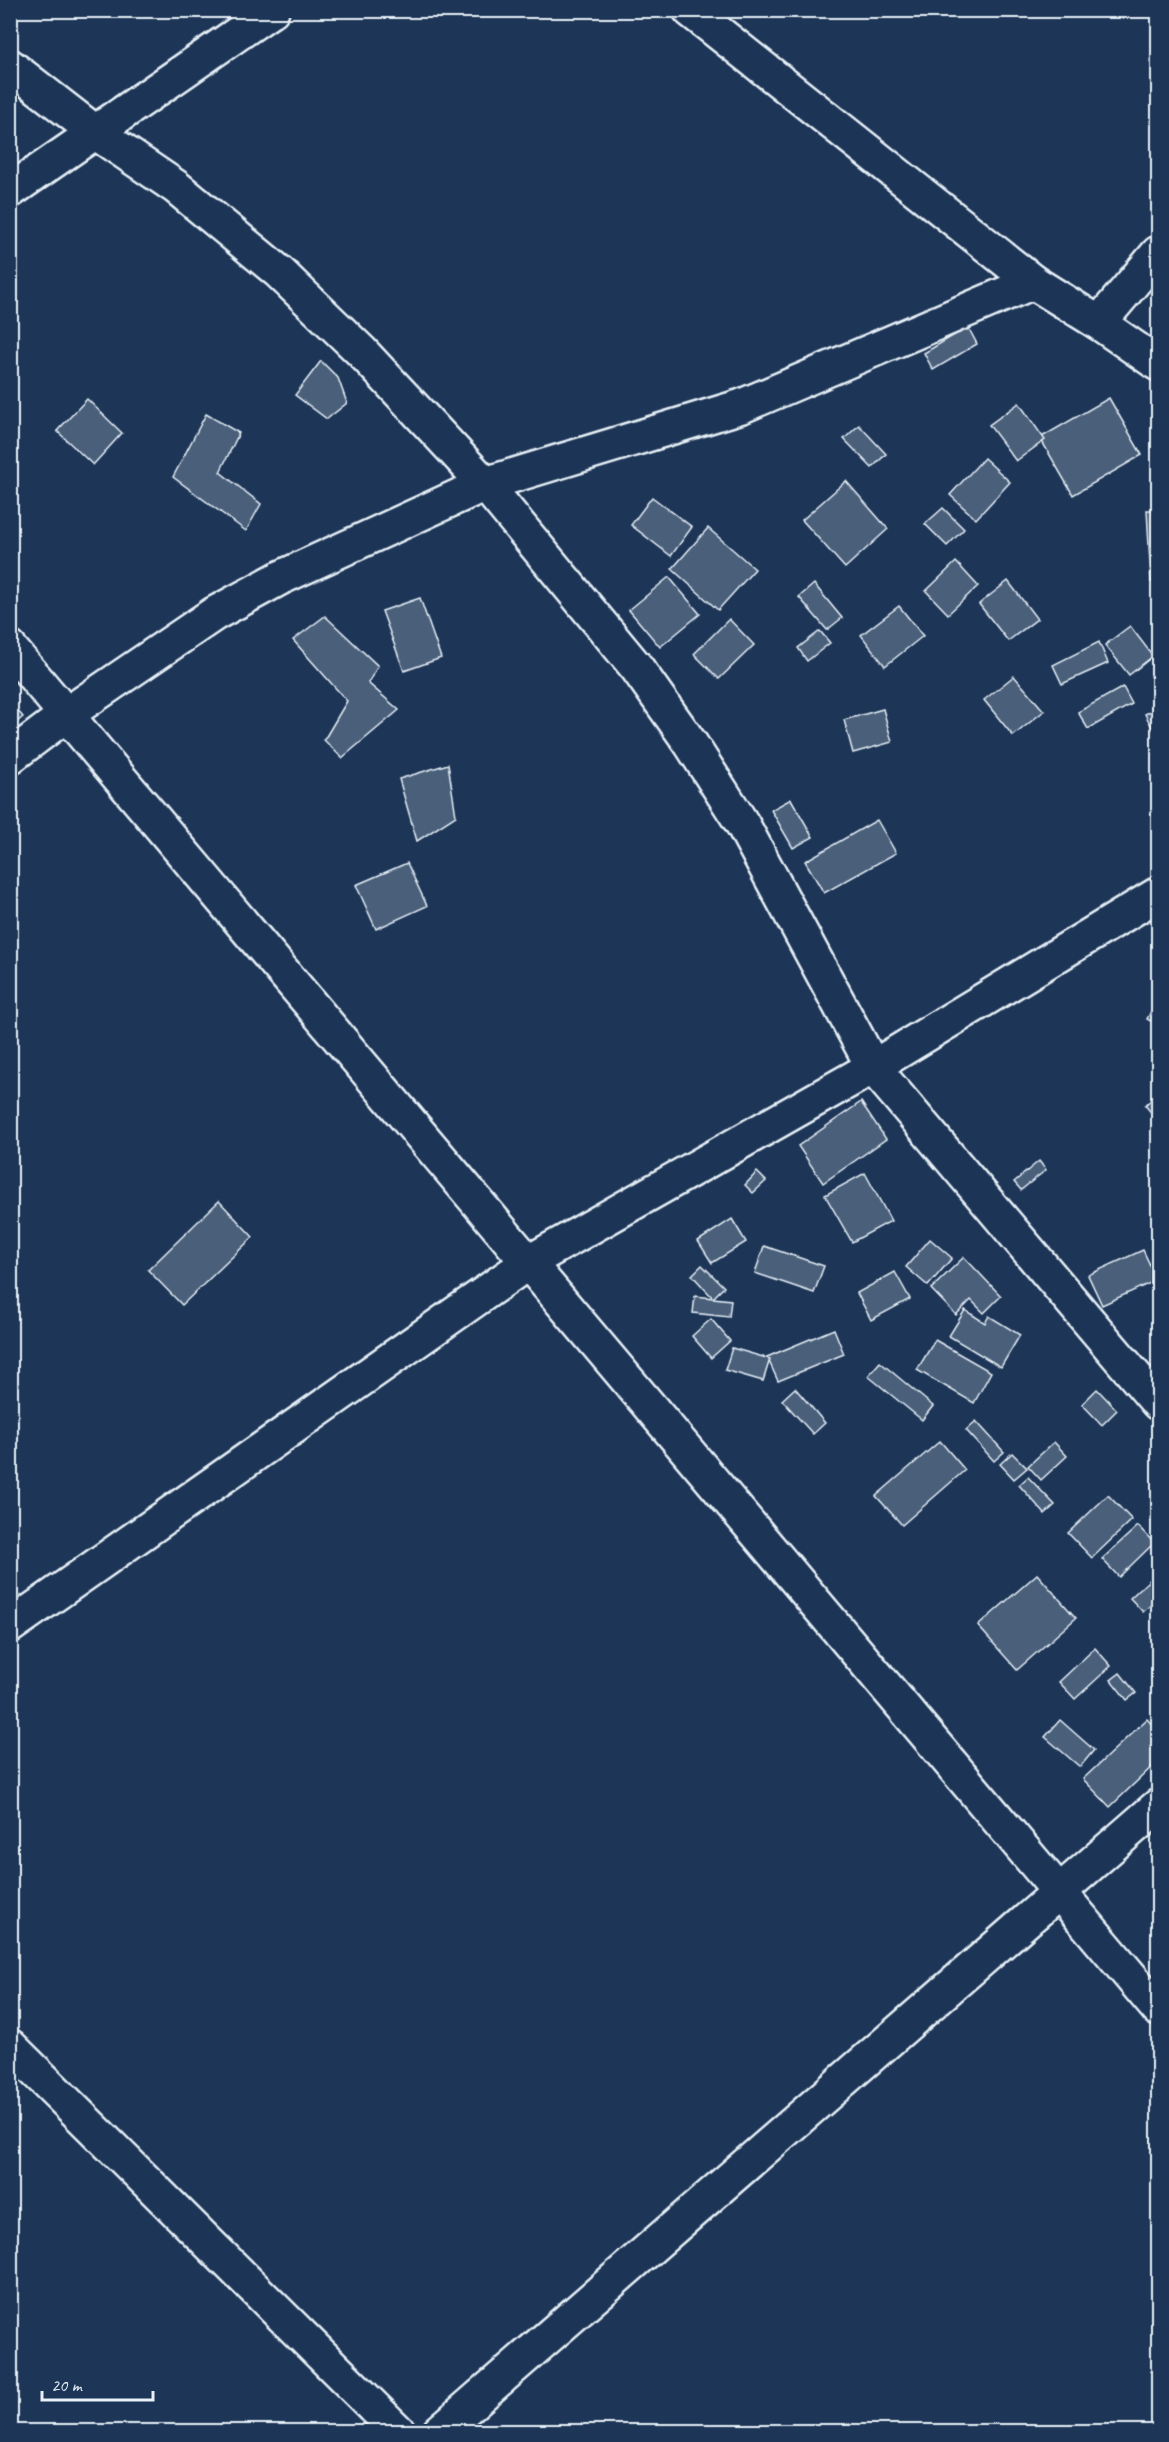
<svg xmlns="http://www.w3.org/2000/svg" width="1169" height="2442" viewBox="0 0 1169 2442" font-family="Caveat,sans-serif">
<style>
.building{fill:#495e7a;stroke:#e8f1f8;stroke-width:1.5}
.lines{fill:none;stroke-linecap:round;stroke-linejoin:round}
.minor-casing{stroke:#e8f1f8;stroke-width:38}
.tertiary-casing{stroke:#e8f1f8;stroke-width:38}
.minor{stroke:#1d3557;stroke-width:33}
.tertiary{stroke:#1d3557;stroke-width:33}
</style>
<rect width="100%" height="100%" fill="#1d3557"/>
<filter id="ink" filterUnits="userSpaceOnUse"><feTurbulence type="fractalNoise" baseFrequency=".0167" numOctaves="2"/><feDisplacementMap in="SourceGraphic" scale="12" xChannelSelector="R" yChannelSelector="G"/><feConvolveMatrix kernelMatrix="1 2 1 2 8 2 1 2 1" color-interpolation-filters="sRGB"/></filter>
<g filter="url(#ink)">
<g class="building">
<path d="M968,327L977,344L933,370L924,353Z"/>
<path d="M321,361L338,378L347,403L327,419L295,395Z"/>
<path d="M1109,398L1142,455L1073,495L1040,438Z"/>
<path d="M87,399L122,433L93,465L57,431Z"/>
<path d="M1019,403L1045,440L1016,461L989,425Z"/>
<path d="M206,414L239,433L220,472L261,504L246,531L173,477Z"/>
<path d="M859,425L886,454L872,468L844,439Z"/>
<path d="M984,458L1010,482L976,519L950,495Z"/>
<path d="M846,481L888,529L845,568L802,520Z"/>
<path d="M652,497L692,527L671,556L631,525Z"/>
<path d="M943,508L964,529L947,546L925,524Z"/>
<path d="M1147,510H1158V582H1151Z"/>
<path d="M708,528L755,569L718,610L672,569Z"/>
<path d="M956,562L978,586L948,614L926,591Z"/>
<path d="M669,577L700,614L660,647L629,610Z"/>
<path d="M1008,581L1037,619L1008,641L979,604Z"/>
<path d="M814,584L842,618L827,630L799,597Z"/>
<path d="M420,598L441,658L404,671L382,611Z"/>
<path d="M899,606L923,636L885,666L861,635Z"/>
<path d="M325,616L378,666L368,683L399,710L342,758L324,740L347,701L293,640Z"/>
<path d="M729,619L754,645L719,679L694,654Z"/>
<path d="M1130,626L1153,656L1129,675L1105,645Z"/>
<path d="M820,631L830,643L807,661L798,648Z"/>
<path d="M1099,642L1108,663L1062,684L1053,665Z"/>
<path d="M1014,676L1044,711L1013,736L984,700Z"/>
<path d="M1123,687L1132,704L1088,729L1078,712Z"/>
<path d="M10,702L23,717L10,728Z"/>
<path d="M1158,707V738L1145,714Z"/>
<path d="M883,709L892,742L853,753L844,720Z"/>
<path d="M448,764L456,816L417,841L399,779Z"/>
<path d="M791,799L813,837L793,848L771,810Z"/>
<path d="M877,820L896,853L824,893L805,861Z"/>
<path d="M407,863L427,906L376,929L356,885Z"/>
<path d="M1158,998V1025L1147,1019Z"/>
<path d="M1158,1094V1121L1145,1105Z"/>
<path d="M861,1102L886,1139L823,1183L798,1146Z"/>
<path d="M1039,1161L1046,1170L1021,1190L1014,1182Z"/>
<path d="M757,1172L766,1181L753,1193L745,1185Z"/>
<path d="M865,1173L891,1221L852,1242L825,1195Z"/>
<path d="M219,1201L253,1237L182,1305L148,1270Z"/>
<path d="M732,1219L746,1242L712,1263L698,1241Z"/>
<path d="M930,1239L952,1258L928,1286L906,1267Z"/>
<path d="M764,1246L824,1266L814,1293L755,1273Z"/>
<path d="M1143,1250L1157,1280L1102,1305L1088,1275Z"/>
<path d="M964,1257L1001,1296L984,1313L971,1300L956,1315L931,1289Z"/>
<path d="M702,1265L724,1287L713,1298L692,1275Z"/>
<path d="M895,1272L910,1299L871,1320L857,1293Z"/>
<path d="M695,1296L731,1300L729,1317L693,1313Z"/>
<path d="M965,1310L985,1323L989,1316L1020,1335L1001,1367L949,1336Z"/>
<path d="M711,1319L730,1341L711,1358L692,1336Z"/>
<path d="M834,1329L844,1354L778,1381L767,1357Z"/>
<path d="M935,1340L991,1372L974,1403L917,1370Z"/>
<path d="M732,1348L770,1359L763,1381L725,1370Z"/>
<path d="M880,1362L933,1406L922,1420L868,1376Z"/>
<path d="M795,1388L825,1423L813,1434L782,1400Z"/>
<path d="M1097,1389L1117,1410L1102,1425L1082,1404Z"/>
<path d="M976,1421L1004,1452L994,1461L966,1430Z"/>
<path d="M940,1441L965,1470L902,1525L876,1496Z"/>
<path d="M1054,1442L1067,1456L1041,1480L1028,1466Z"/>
<path d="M1012,1453L1027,1468L1014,1479L1000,1464Z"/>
<path d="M1028,1477L1055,1505L1045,1514L1019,1485Z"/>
<path d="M1108,1495L1132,1520L1092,1558L1068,1533Z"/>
<path d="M1138,1526L1154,1543L1119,1577L1102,1559Z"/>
<path d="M1158,1572V1598L1143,1612L1130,1598Z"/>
<path d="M1037,1574L1076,1618L1017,1670L978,1626Z"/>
<path d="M1095,1648L1111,1666L1075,1699L1059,1682Z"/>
<path d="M1120,1673L1136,1693L1127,1700L1111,1680Z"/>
<path d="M1147,1719L1158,1731V1761L1110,1807L1083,1779Z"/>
<path d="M1060,1720L1094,1750L1080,1767L1045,1737Z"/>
</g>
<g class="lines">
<defs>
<g id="minor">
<path d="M10,66L95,132L176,187L279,272L362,352L485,484L637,668L691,744L743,825L873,1067L1158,1403"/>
<path d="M10,191L272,10"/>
<path d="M1099,323L1158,253"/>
<path d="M10,648L1158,2009"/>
<path d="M10,757L67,714L214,614L280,578L485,484L742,406L1033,282"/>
<path d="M10,1626L529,1262L873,1067L1158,894"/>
<path d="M10,2046L399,2432"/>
<path d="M439,2432L1158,1806"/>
</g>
<path id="tertiary" d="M690,10L1033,282L1099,323L1158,364"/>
</defs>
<use href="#minor" class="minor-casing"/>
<use href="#tertiary" class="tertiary-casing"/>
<use href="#minor" class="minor"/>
<use href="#tertiary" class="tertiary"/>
</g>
</g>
<rect width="1169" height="2442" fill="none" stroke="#1d3557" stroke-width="36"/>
<rect x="18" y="18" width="1133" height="2406" fill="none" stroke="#e8f1f8" stroke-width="2" filter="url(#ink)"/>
<path d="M42 2391v9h111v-9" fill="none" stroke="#e8f1f8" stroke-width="3"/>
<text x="51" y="2391" font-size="18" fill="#e8f1f8" stroke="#1d3557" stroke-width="4.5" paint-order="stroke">20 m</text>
</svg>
